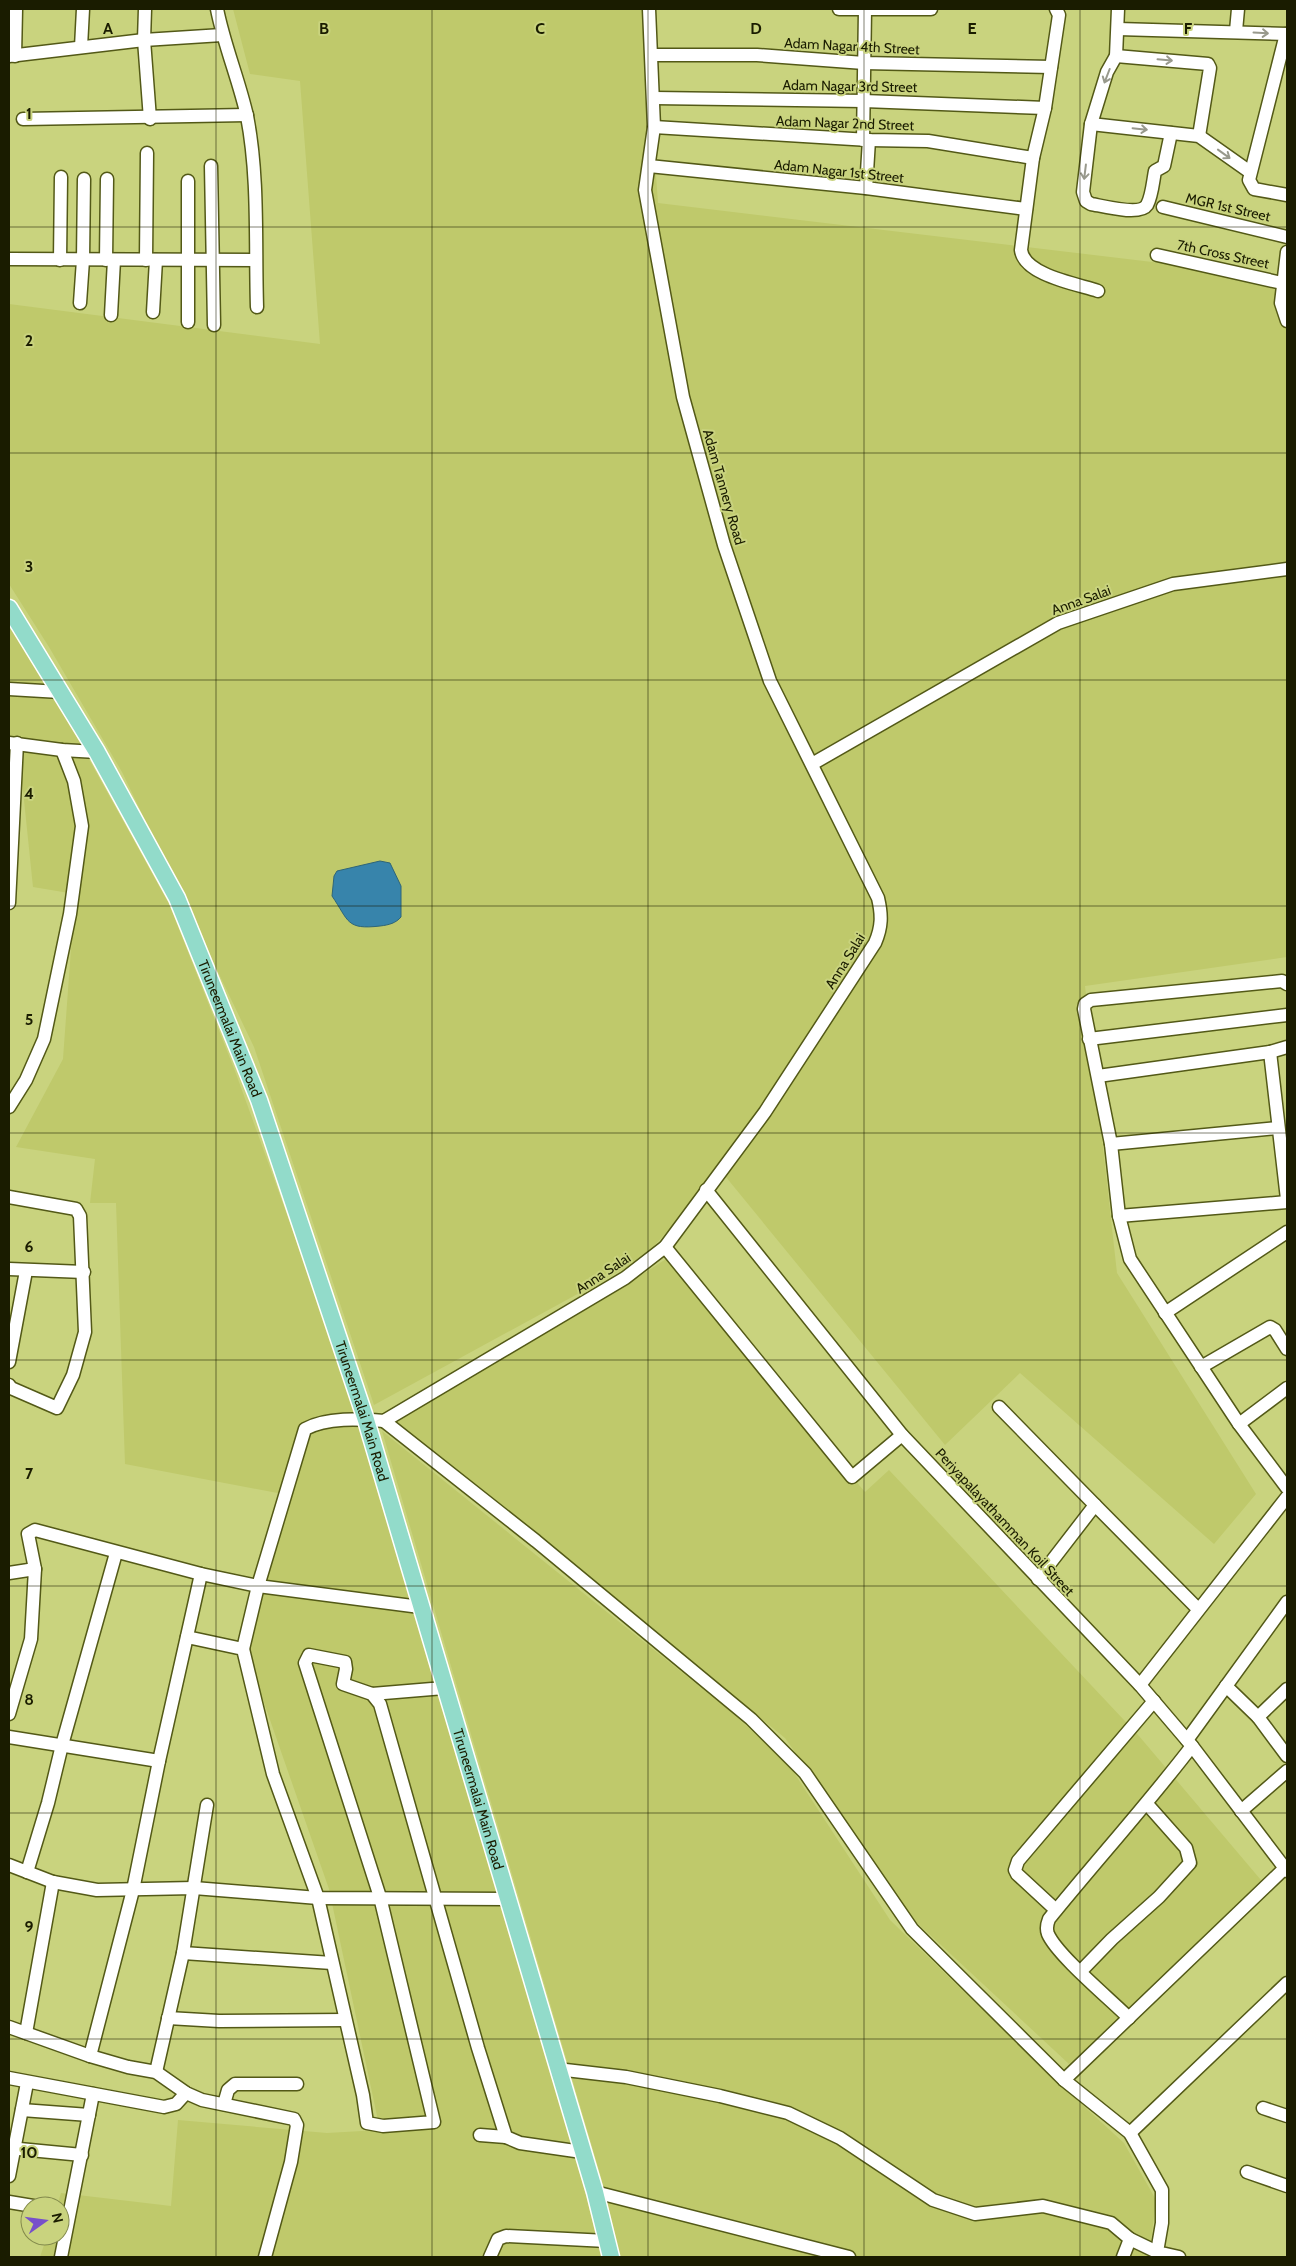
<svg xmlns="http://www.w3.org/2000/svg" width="1296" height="2266" viewBox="0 0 1296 2266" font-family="Cabin,sans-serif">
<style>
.built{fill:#bfc96b}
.water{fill:#3784ab;stroke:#2e6578}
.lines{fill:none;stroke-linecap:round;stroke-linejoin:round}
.minor-casing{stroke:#535917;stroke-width:15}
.major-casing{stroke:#fff;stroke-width:19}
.minor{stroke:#fff;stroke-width:12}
.major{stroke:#92dbca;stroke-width:16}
.oneway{stroke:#98998c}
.grid{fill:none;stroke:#1a1c00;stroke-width:1;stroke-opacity:0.55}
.labels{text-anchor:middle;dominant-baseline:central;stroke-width:4;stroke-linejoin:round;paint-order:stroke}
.street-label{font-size:14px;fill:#1a1c00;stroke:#c9d37e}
.grid-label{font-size:16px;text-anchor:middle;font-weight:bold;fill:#1a1c00;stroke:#c9d37e;stroke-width:4;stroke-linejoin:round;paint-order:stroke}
</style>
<rect width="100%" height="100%" fill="#c9d37e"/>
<g class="built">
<path d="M233,9H644L658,203L1169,264L1287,292V957L1085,986L1117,1273L1256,1494L1214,1544L1020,1373L945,1445L721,1171L655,1245L627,1267L374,1405L254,1047L122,772L49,647L9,584V304L320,344L300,81L250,74Z"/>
<path d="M9,625L69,723L169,904L235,1071L367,1436L585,2191L601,2257H40L47,2236H60V2206H57L61,2193L171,2206L178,2120L327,2133L380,2130L329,1889L247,1654L288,1495L125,1464L116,1203H90L95,1159L16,1147L63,1059L75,894L33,887L18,742L9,740Z"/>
<path d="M666,1259L865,1492L889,1470L1139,1736L1266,1886L1069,2064L914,1920L785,1738L396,1421L623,1287Z"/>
<path d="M382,1431L730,1711L789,1765L890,1920L1053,2078L1124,2143L1156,2200L1149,2257H620L601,2177Z"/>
</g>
<path class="water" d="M380,861L390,863L401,886V917C396,923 389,925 380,926C346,930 349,921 332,896L334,876L337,871Z"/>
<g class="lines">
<defs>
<g id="minor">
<path d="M145,9L144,40L150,119"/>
<path d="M217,9C224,45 239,80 247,116C259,178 255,244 257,307"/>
<path d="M839,9H931"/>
<path d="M1056,9L1059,15L1045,108L1033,158L1021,250C1024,275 1077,284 1098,291"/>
<path d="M1118,9L1116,56L1107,72L1091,124L1083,192L1086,201L1091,204C1103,206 1140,216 1147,205C1152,196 1153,181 1155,171L1164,166L1171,133"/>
<path d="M1118,29L1287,34"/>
<path d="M1236,31L1238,9"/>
<path d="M1286,34L1249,180L1254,189L1287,195"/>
<path d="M81,47L83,9"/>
<path d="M653,55H757L864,63L1051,67"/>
<path d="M9,56L144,40L222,35"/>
<path d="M15,56L16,9"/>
<path d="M1116,56L1208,64L1210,68L1199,136"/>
<path d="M654,98L864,101L1045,108"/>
<path d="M23,119L247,115"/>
<path d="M1091,124L1199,136L1250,172"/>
<path d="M654,127L869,140L928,141L1033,158"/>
<path d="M863,140L865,10"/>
<path d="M211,166L214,325"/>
<path d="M649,166L866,188L1026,209"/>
<path d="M188,181V322"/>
<path d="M866,188L869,140"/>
<path d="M1163,207L1287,237"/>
<path d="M1287,252L1281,303L1287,321"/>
<path d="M1157,255L1282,283"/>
<path d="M9,259L255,260"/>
<path d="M60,260L61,177"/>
<path d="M106,260L107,179"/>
<path d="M146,260L147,153"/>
<path d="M80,303L83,260L84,179"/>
<path d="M153,312L156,260"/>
<path d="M111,315L114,260"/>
<path d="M9,689L60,692"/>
<path d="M9,743L62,750L97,752"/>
<path d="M812,764L1058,623L1173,584L1287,569"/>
<path d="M9,903L17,743"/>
<path d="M1287,984L1282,981L1091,1000L1085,1004L1084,1009L1111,1144L1119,1216L1130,1259L1239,1424L1287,1488"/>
<path d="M1089,1039L1287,1015"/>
<path d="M1270,1052L1287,1199"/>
<path d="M1098,1076L1270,1052L1287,1047"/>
<path d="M9,1107L26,1080L44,1039L70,914L82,826L74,781L62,750"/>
<path d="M1111,1144L1277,1128"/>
<path d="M706,1190L902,1435L1140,1685L1192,1746L1287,1871"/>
<path d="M9,1197L76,1209L80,1216L85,1332L73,1375L57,1408L11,1388L9,1385"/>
<path d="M1119,1216L1287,1202"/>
<path d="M665,1247L852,1477L902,1435"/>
<path d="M9,1269L84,1272"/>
<path d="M1165,1313L1287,1232"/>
<path d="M9,1362L26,1271"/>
<path d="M1201,1367L1270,1327L1275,1330L1287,1349"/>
<path d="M999,1407L1095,1505"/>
<path d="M384,1421L536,1541L751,1719L805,1773L912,1929L1064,2080L1130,2133L1162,2190V2223L1157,2252L1179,2257"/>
<path d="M1239,1424L1287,1388"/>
<path d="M35,1569L28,1534L35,1530L201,1574L258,1586L420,1607"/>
<path d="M9,1573L35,1569L31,1639L9,1714"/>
<path d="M1038,1579L1095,1505L1198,1609"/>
<path d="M187,1637L243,1649L273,1774L318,1898L363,2095L367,2123L383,2126L434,2122L380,1897L305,1663L309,1655L345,1662L346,1669L343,1684L372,1694L380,1704L478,2048L506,2137L520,2143L582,2152"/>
<path d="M243,1649L258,1586L305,1429C327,1417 359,1419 384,1421L625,1278L665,1247L765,1112L875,943C882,927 882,915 878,898L770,681L724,545L683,397L645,190L654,127L649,9"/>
<path d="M1140,1685L1287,1497"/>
<path d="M1226,1686L1258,1717L1287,1689"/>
<path d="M372,1694L444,1688"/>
<path d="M1258,1717L1287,1756"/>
<path d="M9,1737L159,1761"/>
<path d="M1187,1740L1287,1602"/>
<path d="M1241,1811L1287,1771"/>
<path d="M9,1865L53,1882L97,1890L194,1888L318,1898L506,1899"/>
<path d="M27,1872L48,1803L62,1745L116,1553"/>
<path d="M1056,1910L1017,1874L1015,1870L1018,1861L1154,1701"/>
<path d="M183,1953L332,1963"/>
<path d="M1081,1971L1112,1939L1159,1897L1190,1863L1186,1848L1147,1804"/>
<path d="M168,2018L219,2021L345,2020"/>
<path d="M1129,2018C1110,1999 1057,1955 1048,1934C1046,1929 1047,1924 1049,1919C1096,1861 1146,1806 1192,1746"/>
<path d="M9,2027L90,2056L128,2067L156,2072L186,2093L202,2100L294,2119L297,2125L291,2162L265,2257"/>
<path d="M26,2033L53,1882"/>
<path d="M90,2056L133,1890L159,1761L201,1574"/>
<path d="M557,2069L626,2077L720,2096L788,2113L840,2138L933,2200L975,2214L1043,2206L1111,2223L1130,2239"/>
<path d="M156,2072L183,1953L207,1805"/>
<path d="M9,2078L164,2107L176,2104L186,2093"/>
<path d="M1064,2080L1287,1866"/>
<path d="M224,2104L228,2090L235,2084H297"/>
<path d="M1263,2108L1287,2116"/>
<path d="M22,2110L89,2115"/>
<path d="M1130,2133L1287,1983"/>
<path d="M480,2135L506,2137"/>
<path d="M9,2148L82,2155"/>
<path d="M1247,2172L1287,2186"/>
<path d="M9,2176L27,2083"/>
<path d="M595,2192L849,2257"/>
<path d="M9,2202L33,2206"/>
<path d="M61,2257L93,2094"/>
<path d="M490,2257L498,2239L506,2236L607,2241"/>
<path d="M1123,2257L1130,2239L1157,2252"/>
</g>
<g id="major">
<path id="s1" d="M9,608L97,752L177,898L259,1100L366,1420L595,2192L611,2257"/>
</g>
</defs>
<use href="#minor" class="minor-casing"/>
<use href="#major" class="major-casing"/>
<use href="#minor" class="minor"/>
<use href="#major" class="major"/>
</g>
<defs><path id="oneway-shaft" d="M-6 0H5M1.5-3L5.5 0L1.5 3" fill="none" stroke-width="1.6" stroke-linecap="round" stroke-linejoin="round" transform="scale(1.25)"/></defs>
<g class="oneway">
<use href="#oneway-shaft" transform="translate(1261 33) rotate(3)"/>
<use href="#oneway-shaft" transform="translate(1165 60) rotate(5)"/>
<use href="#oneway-shaft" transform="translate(1107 76) rotate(111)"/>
<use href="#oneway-shaft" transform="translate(1140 129) rotate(6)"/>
<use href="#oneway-shaft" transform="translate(1224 154) rotate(36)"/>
<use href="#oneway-shaft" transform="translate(1085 172) rotate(97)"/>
</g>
<path class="grid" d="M216,9V2257M432,9V2257M648,9V2257M864,9V2257M1080,9V2257M9,227H1287M9,453H1287M9,680H1287M9,906H1287M9,1133H1287M9,1360H1287M9,1586H1287M9,1813H1287M9,2039H1287"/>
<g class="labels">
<g class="street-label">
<text transform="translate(852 46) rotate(3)">Adam Nagar 4th Street</text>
<text transform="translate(850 86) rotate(1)">Adam Nagar 3rd Street</text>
<text transform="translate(845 123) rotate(2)">Adam Nagar 2nd Street</text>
<text transform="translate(839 171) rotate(6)">Adam Nagar 1st Street</text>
<text transform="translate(1228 207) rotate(13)">MGR 1st Street</text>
<text transform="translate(1223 254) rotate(12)">7th Cross Street</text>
<text transform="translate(724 487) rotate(74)">Adam Tannery Road</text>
<text transform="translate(1081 600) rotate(-20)">Anna Salai</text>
<text transform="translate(845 961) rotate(-58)">Anna Salai</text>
<text stroke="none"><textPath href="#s1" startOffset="476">Tiruneermalai Main Road</textPath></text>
<text transform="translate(603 1273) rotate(-33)">Anna Salai</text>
<text stroke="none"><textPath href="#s1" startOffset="881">Tiruneermalai Main Road</textPath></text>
<text transform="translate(1005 1522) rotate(47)">Periyapalayathamman Koil Street</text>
<text stroke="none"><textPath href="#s1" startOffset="1286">Tiruneermalai Main Road</textPath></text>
</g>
</g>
<g class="grid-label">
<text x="108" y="34">A</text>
<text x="324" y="34">B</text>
<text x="540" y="34">C</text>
<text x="756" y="34">D</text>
<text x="972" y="34">E</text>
<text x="1188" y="34">F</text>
<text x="29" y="119">1</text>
<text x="29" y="346">2</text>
<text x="29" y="572">3</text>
<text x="29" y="799">4</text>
<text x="29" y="1025">5</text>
<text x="29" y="1252">6</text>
<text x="29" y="1479">7</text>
<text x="29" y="1705">8</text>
<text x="29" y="1932">9</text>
<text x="29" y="2158">10</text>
</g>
<rect width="1296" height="2266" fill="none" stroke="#1a1c00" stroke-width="20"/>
<g transform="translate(45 2221) rotate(76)"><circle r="24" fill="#c9d37e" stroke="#838a4c"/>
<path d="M0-4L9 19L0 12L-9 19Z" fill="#7750ca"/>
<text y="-8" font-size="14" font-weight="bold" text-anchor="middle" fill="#1a1c00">N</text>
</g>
</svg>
